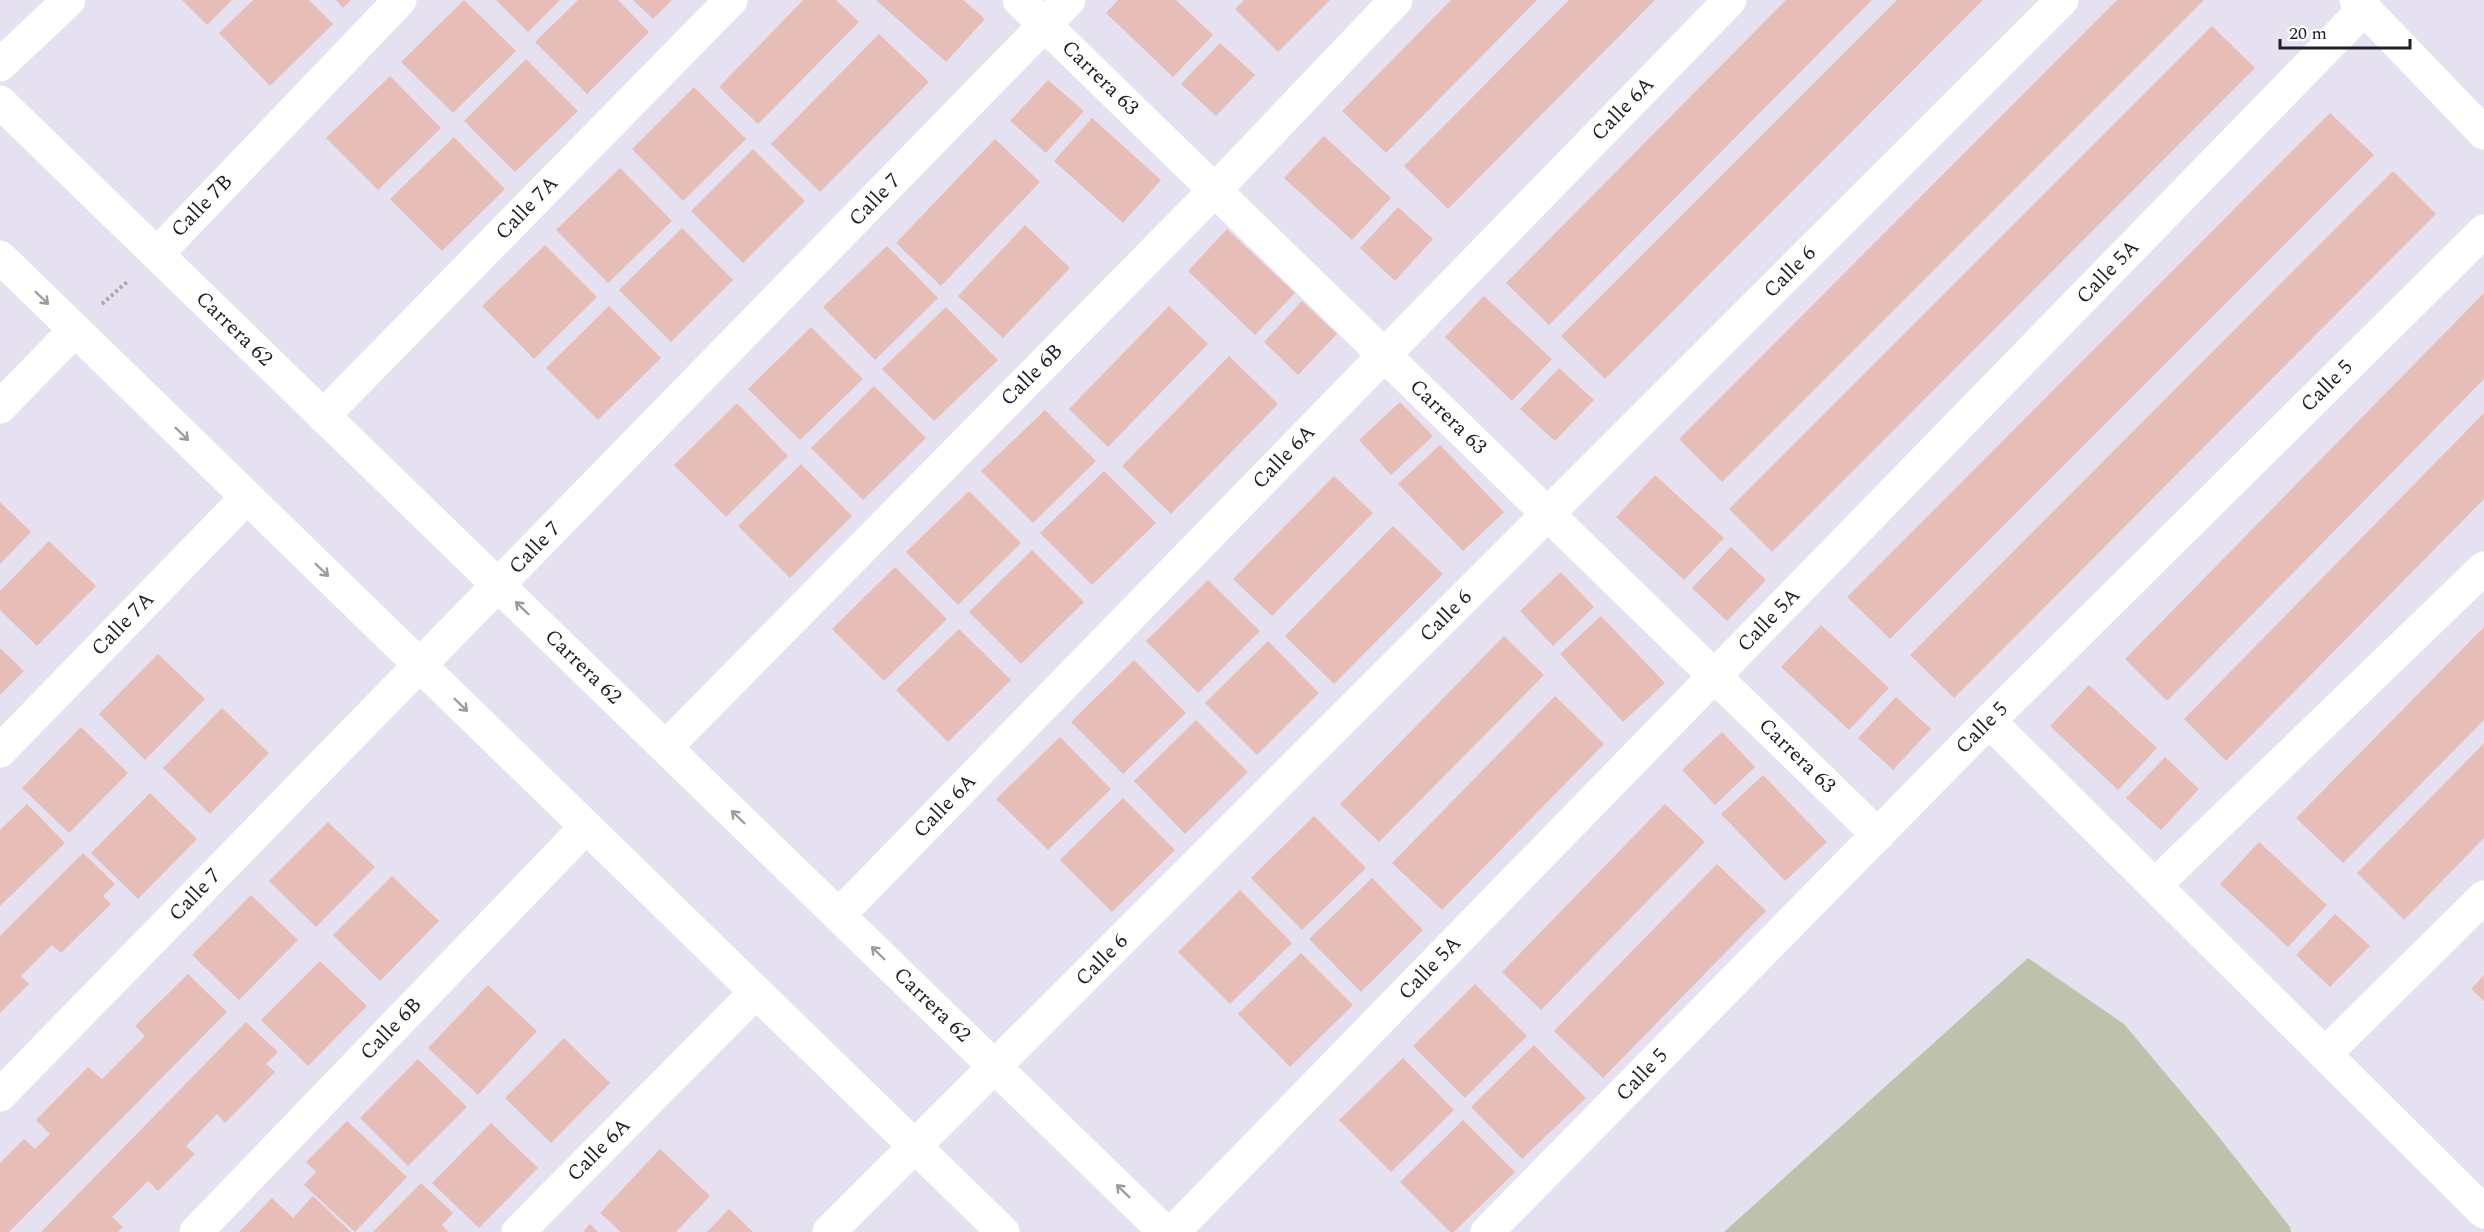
<svg xmlns="http://www.w3.org/2000/svg" width="2484" height="1232" viewBox="0 0 2484 1232" font-family="Spectral,serif">
<style>
.green{fill:#bec2ac}
.building{fill:#e7bdb7}
.lines{fill:none;stroke-linecap:round;stroke-linejoin:round}
.path{stroke:#a9a5b2;stroke-width:4;stroke-dasharray:3 3;stroke-linecap:butt}
.street{stroke:#fff;stroke-width:33}
.oneway{stroke:#9c9b9d}
.labels{text-anchor:middle;dominant-baseline:central;stroke-width:5;stroke-linejoin:round;paint-order:stroke}
.street-label{font-size:21px;fill:#222026;stroke:#fff}
</style>
<rect width="100%" height="100%" fill="#e6e1f1"/>
<path class="green" d="M2028,958L2124,1024L2214,1131L2290,1227L2291,1232H1724Z"/>
<g class="building">
<path d="M182,0H232L207,25Z"/>
<path d="M253,0H309L333,24L270,86L219,33Z"/>
<path d="M336,0H351L343,8Z"/>
<path d="M464,0L516,51L453,113L401,62Z"/>
<path d="M496,0H560L528,32Z"/>
<path d="M578,0H618L649,32L587,94L535,42Z"/>
<path d="M633,0H672L653,19Z"/>
<path d="M803,0H836L859,22L758,124L719,87Z"/>
<path d="M876,0H963L985,19L946,62Z"/>
<path d="M1118,0H1176L1213,35L1173,77L1106,13Z"/>
<path d="M1244,0H1330L1278,52L1235,9Z"/>
<path d="M1451,0H1537L1386,153L1342,111Z"/>
<path d="M1569,0H1655L1448,209L1404,166Z"/>
<path d="M1786,0H1872L1549,325L1506,283Z"/>
<path d="M1897,0H1983L1605,379L1561,336Z"/>
<path d="M2117,0H2204L1722,482L1679,439Z"/>
<path d="M2212,26L2255,68L1772,552L1729,509Z"/>
<path d="M879,34L929,82L820,192L771,144Z"/>
<path d="M1220,43L1255,75L1216,116L1181,84Z"/>
<path d="M526,59L578,111L515,172L464,121Z"/>
<path d="M390,76L441,128L378,190L326,138Z"/>
<path d="M1048,80L1084,111L1046,153L1010,121Z"/>
<path d="M694,87L746,139L683,201L632,149Z"/>
<path d="M2330,113L2374,155L1890,639L1847,597Z"/>
<path d="M1092,118L1161,180L1123,223L1054,161Z"/>
<path d="M1324,136L1391,198L1352,240L1284,178Z"/>
<path d="M454,137L505,189L442,251L390,199Z"/>
<path d="M995,139L1040,182L941,286L896,243Z"/>
<path d="M753,149L805,201L743,263L691,211Z"/>
<path d="M620,168L672,221L608,283L556,230Z"/>
<path d="M2393,171L2436,214L1954,698L1910,655Z"/>
<path d="M1398,207L1433,239L1395,281L1360,248Z"/>
<path d="M1025,225L1070,268L1003,338L958,296Z"/>
<path d="M682,228L733,280L671,342L619,290Z"/>
<path d="M1227,229L1295,293L1255,335L1188,271Z"/>
<path d="M545,245L597,297L534,359L482,306Z"/>
<path d="M887,246L938,298L875,360L823,307Z"/>
<path d="M2484,293V379L2167,701L2125,659Z"/>
<path d="M1484,296L1552,359L1512,401L1445,337Z"/>
<path d="M1302,301L1337,334L1298,375L1264,342Z"/>
<path d="M609,306L661,358L598,420L546,368Z"/>
<path d="M1169,306L1208,344L1108,447L1069,409Z"/>
<path d="M946,307L998,360L934,421L882,369Z"/>
<path d="M811,327L863,379L800,440L748,389Z"/>
<path d="M1229,356L1278,404L1171,514L1122,466Z"/>
<path d="M1559,368L1594,400L1555,441L1520,409Z"/>
<path d="M874,386L926,438L863,500L811,448Z"/>
<path d="M1400,402L1433,436L1391,475L1359,440Z"/>
<path d="M737,403L788,456L726,517L674,465Z"/>
<path d="M1045,410L1096,461L1033,523L981,471Z"/>
<path d="M2484,413V499L2226,761L2184,719Z"/>
<path d="M1440,445L1504,512L1463,551L1398,484Z"/>
<path d="M801,464L852,516L790,578L738,526Z"/>
<path d="M1104,471L1156,523L1092,585L1040,533Z"/>
<path d="M1655,475L1724,538L1684,580L1616,517Z"/>
<path d="M1334,476L1373,513L1272,616L1233,579Z"/>
<path d="M969,491L1021,543L958,605L906,552Z"/>
<path d="M0,502L31,532L0,564Z"/>
<path d="M1393,526L1443,574L1334,684L1285,636Z"/>
<path d="M49,541L96,586L37,646L0,610V591Z"/>
<path d="M1731,547L1766,580L1727,621L1692,588Z"/>
<path d="M1032,550L1084,602L1021,664L969,612Z"/>
<path d="M895,567L947,619L884,681L832,629Z"/>
<path d="M1561,572L1594,607L1553,646L1520,611Z"/>
<path d="M1208,580L1260,631L1198,693L1146,641Z"/>
<path d="M1601,616L1665,683L1623,722L1560,654Z"/>
<path d="M1821,625L1889,688L1849,730L1781,667Z"/>
<path d="M2484,627V720L2343,863L2296,818Z"/>
<path d="M959,629L1011,680L948,742L896,690Z"/>
<path d="M1504,636L1544,675L1379,842L1340,804Z"/>
<path d="M1268,641L1319,693L1257,755L1205,703Z"/>
<path d="M0,648L24,671L0,695Z"/>
<path d="M158,654L205,699L145,760L99,714Z"/>
<path d="M1134,660L1186,713L1123,774L1071,722Z"/>
<path d="M2089,685L2157,748L2118,790L2050,726Z"/>
<path d="M1555,696L1604,744L1442,910L1392,863Z"/>
<path d="M1896,697L1931,729L1893,770L1858,738Z"/>
<path d="M222,708L269,753L210,814L163,768Z"/>
<path d="M1196,720L1248,772L1185,834L1134,781Z"/>
<path d="M81,727L128,773L69,833L22,788Z"/>
<path d="M1722,732L1755,767L1715,805L1682,770Z"/>
<path d="M1060,737L1111,789L1048,850L996,799Z"/>
<path d="M2484,743V838L2404,920L2357,873Z"/>
<path d="M2165,757L2199,789L2161,830L2126,798Z"/>
<path d="M1763,775L1827,842L1785,881L1721,814Z"/>
<path d="M150,793L197,839L138,899L91,853Z"/>
<path d="M1123,798L1175,850L1112,912L1060,860Z"/>
<path d="M27,804L65,843L0,906V830Z"/>
<path d="M1665,804L1705,842L1541,1010L1502,972Z"/>
<path d="M1314,816L1366,868L1302,930L1251,878Z"/>
<path d="M328,822L375,867L316,927L269,881Z"/>
<path d="M2259,842L2327,905L2288,947L2220,884Z"/>
<path d="M83,853L115,884L103,896L111,904L61,953L52,945L21,976L29,984L0,1013V936Z"/>
<path d="M1717,864L1766,911L1603,1078L1554,1031Z"/>
<path d="M392,876L439,921L380,981L333,935Z"/>
<path d="M1372,878L1423,930L1361,992L1309,939Z"/>
<path d="M1240,890L1292,943L1230,1004L1178,952Z"/>
<path d="M251,895L298,940L239,1000L192,955Z"/>
<path d="M2335,914L2370,946L2330,987L2296,955Z"/>
<path d="M1301,953L1353,1005L1290,1067L1238,1014Z"/>
<path d="M320,961L367,1006L308,1066L261,1020Z"/>
<path d="M188,974L227,1012L9,1232H0V1163L24,1139L35,1149L50,1134L36,1120L88,1067L102,1079L145,1036L135,1026Z"/>
<path d="M2484,975V1001L2471,989Z"/>
<path d="M1475,984L1527,1036L1465,1098L1413,1046Z"/>
<path d="M488,985L537,1031L478,1095L428,1048Z"/>
<path d="M246,1022L278,1052L266,1064L275,1072L225,1123L217,1114L186,1146L195,1154L158,1191L148,1181L112,1217L123,1227L118,1232H41Z"/>
<path d="M564,1038L610,1083L551,1143L505,1098Z"/>
<path d="M1534,1045L1586,1098L1522,1159L1471,1107Z"/>
<path d="M1403,1058L1454,1110L1391,1172L1339,1120Z"/>
<path d="M418,1059L467,1107L408,1166L360,1118Z"/>
<path d="M1463,1120L1515,1172L1454,1232H1450L1400,1182Z"/>
<path d="M347,1121L407,1177L355,1232L304,1185L316,1172L306,1162Z"/>
<path d="M491,1123L538,1168L479,1228L432,1183Z"/>
<path d="M660,1149L710,1196L676,1232H621L600,1213Z"/>
<path d="M421,1183L453,1213L442,1225L448,1232H373Z"/>
<path d="M313,1196L351,1232H239L272,1198L293,1218Z"/>
<path d="M729,1209L753,1232H707Z"/>
<path d="M590,1224L598,1232H583Z"/>
</g>
<g class="lines">
<path class="path" d="M102,304L128,281"/>
<g class="street">
<path d="M1019,0L1878,835"/>
<path d="M2356,0L2484,133"/>
<path d="M0,65L69,0"/>
<path d="M0,102L1165,1232"/>
<path d="M157,254L400,0"/>
<path d="M0,257L1003,1232"/>
<path d="M0,407L75,330"/>
<path d="M323,416L731,0"/>
<path d="M1989,721L2484,1212"/>
<path d="M666,747L1215,190L1396,0"/>
<path d="M0,751L247,497"/>
<path d="M2155,885L2484,568"/>
<path d="M839,915L1730,0"/>
<path d="M2325,1054L2484,897"/>
<path d="M0,1095L1069,0"/>
<path d="M196,1232L586,827"/>
<path d="M518,1232L756,992"/>
<path d="M829,1232L2062,0"/>
<path d="M1173,1232L2365,8"/>
<path d="M1487,1232L1989,721L2484,231"/>
</g>
</g>
<defs><path id="oneway-shaft" d="M-6 0H5M1.5-3L5.5 0L1.5 3" fill="none" stroke-width="1.6" stroke-linecap="round" stroke-linejoin="round" transform="scale(1.5)"/></defs>
<g class="oneway">
<use href="#oneway-shaft" transform="translate(42 298) rotate(44)"/>
<use href="#oneway-shaft" transform="translate(182 434) rotate(44)"/>
<use href="#oneway-shaft" transform="translate(322 570) rotate(44)"/>
<use href="#oneway-shaft" transform="translate(522 608) rotate(-136)"/>
<use href="#oneway-shaft" transform="translate(461 705) rotate(44)"/>
<use href="#oneway-shaft" transform="translate(738 817) rotate(-136)"/>
<use href="#oneway-shaft" transform="translate(878 953) rotate(-136)"/>
<use href="#oneway-shaft" transform="translate(1123 1191) rotate(-136)"/>
</g>
<g class="labels">
<g class="street-label">
<text transform="translate(1100 78) rotate(44)">Carrera 63</text>
<text transform="translate(1623 109) rotate(-46)">Calle 6A</text>
<text transform="translate(875 200) rotate(-46)">Calle 7</text>
<text transform="translate(202 206) rotate(-46)">Calle 7B</text>
<text transform="translate(527 208) rotate(-46)">Calle 7A</text>
<text transform="translate(1790 272) rotate(-45)">Calle 6</text>
<text transform="translate(2108 272) rotate(-46)">Calle 5A</text>
<text transform="translate(234 329) rotate(44)">Carrera 62</text>
<text transform="translate(1032 375) rotate(-45)">Calle 6B</text>
<text transform="translate(2327 386) rotate(-45)">Calle 5</text>
<text transform="translate(1448 417) rotate(44)">Carrera 63</text>
<text transform="translate(1284 457) rotate(-46)">Calle 6A</text>
<text transform="translate(535 548) rotate(-46)">Calle 7</text>
<text transform="translate(1446 616) rotate(-45)">Calle 6</text>
<text transform="translate(1769 620) rotate(-46)">Calle 5A</text>
<text transform="translate(123 624) rotate(-46)">Calle 7A</text>
<text transform="translate(583 667) rotate(44)">Carrera 62</text>
<text transform="translate(1982 728) rotate(-45)">Calle 5</text>
<text transform="translate(1797 756) rotate(44)">Carrera 63</text>
<text transform="translate(945 806) rotate(-46)">Calle 6A</text>
<text transform="translate(195 895) rotate(-46)">Calle 7</text>
<text transform="translate(1102 960) rotate(-45)">Calle 6</text>
<text transform="translate(1430 968) rotate(-46)">Calle 5A</text>
<text transform="translate(932 1005) rotate(44)">Carrera 62</text>
<text transform="translate(391 1029) rotate(-46)">Calle 6B</text>
<text transform="translate(1642 1075) rotate(-46)">Calle 5</text>
<text transform="translate(599 1150) rotate(-45)">Calle 6A</text>
</g>
</g>
<path d="M2280 39v9h130v-9" fill="none" stroke="#222026" stroke-width="3"/>
<text x="2289" y="39" font-size="18" fill="#222026" stroke="#ffffff" stroke-width="4.5" paint-order="stroke">20 m</text>
</svg>
